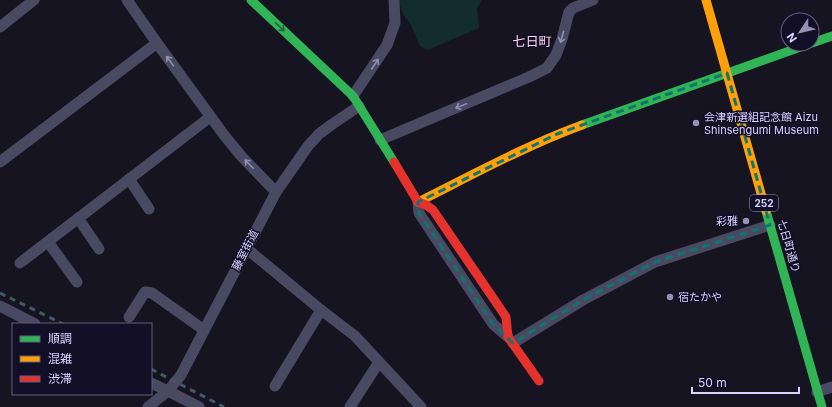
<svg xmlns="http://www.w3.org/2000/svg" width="832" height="407" viewBox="0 0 832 407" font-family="Inter,'Noto Sans JP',sans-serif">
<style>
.green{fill:#132c2d}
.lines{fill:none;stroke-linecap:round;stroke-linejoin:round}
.street{stroke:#4a4962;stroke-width:11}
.fast{stroke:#30b455;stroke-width:9}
.slow{stroke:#ff9f0a;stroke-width:9}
.jam{stroke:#e5322d;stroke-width:9}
.rail{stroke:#43596b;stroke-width:3;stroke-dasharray:6 5;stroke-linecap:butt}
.oneway{stroke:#22623e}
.oneway2{stroke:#928eb0}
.marked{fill:none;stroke:#0f766e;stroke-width:3;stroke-dasharray:8 5;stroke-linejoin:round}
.poi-dot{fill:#9591b1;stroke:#130f26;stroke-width:1.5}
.labels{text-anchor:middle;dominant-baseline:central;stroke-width:3;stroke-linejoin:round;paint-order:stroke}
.shield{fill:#130f26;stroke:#9e99be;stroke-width:1}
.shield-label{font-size:10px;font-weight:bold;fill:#d9d4ff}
.poi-label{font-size:11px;fill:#d9d4ff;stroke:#130f26;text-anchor:start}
.street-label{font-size:11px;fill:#d9d4ff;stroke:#130f26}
.quarter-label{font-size:13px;fill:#ffd6f0;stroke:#130f26}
</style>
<rect width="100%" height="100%" fill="#161421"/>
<path class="green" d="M399,0H482L477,8L479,28L428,50L420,46L411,25L402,12Z"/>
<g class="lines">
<g class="street">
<path d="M127,0L157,43L224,135L242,157L276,192"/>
<path d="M0,27L34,0"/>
<path d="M353,96L387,45L395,23L394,0"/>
<path d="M380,140L529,77L547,68L556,55L562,39L569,12L573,8L593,0"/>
<path d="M0,162L157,43"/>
<path d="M129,179L149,209"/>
<path d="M418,202L419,213L493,324L508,337"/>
<path d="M78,218L99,249"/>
<path d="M48,242L77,282"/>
<path d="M246,248L321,310L355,336L421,407"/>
<path d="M20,263L210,117"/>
<path d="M0,306L35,324"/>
<path d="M129,317L145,292L152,293L204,330"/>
<path d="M513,343L583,300L655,262L770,225"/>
<path d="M151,383L168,391L199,407"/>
<path d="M275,386L321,310"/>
<path d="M817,392L832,387"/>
<path d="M148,407L168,391L181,375L276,192L308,146L319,134L331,125L359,106"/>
<path d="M350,407L379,362"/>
</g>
<g class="fast">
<path d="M251,0L353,96L394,162"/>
<path d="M812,43L832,36"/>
<path d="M582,125L809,44"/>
<path d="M766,211L822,407"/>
</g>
<g class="slow">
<path d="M706,0L766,211"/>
<path d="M418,202C472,175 525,146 582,125"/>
</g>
<path class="jam" d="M394,162L418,202L426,205L433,210L506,317L508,337L539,381"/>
<g class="rail">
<path d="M0,293L63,324"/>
<path d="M151,369L224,407"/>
</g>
</g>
<defs><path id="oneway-shaft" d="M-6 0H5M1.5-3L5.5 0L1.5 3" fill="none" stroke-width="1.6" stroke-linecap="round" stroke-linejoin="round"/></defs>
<use class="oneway" href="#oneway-shaft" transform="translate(280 27) rotate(44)"/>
<g class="oneway2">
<use href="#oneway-shaft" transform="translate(562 37) rotate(106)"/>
<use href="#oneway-shaft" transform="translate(170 61) rotate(-126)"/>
<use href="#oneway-shaft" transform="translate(375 64) rotate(-56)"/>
<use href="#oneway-shaft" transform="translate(461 106) rotate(158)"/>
<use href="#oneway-shaft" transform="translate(249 164) rotate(-135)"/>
</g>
<path class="marked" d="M727,73L770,225L655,262L583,300L513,343L493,324L419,213L418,202L557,134Z"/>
<g class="poi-dot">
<circle cx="696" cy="123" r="4"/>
<circle cx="746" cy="221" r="4"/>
<circle cx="670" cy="297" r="4"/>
</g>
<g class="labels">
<rect class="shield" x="750" y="195" width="28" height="16" rx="3"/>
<g class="shield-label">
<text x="764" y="203">252</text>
</g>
<g class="poi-label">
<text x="704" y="117">会津新選組記念館 Aizu<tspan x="704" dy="13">Shinsengumi Museum</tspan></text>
<text x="738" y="221" text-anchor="end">彩雅</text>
<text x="678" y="297">宿たかや</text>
</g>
<g class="street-label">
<text transform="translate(789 246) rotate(74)">七日町通り</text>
<text transform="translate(245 250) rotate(-63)">藤室街道</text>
</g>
<g class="quarter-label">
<text x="532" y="41">七日町</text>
</g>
</g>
<rect x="12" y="323" width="140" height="72" fill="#130f26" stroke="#625e7d"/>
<rect x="20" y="336" width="20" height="6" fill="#30b455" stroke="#625e7d"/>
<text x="48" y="343" font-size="12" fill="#d9d4ff">順調</text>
<rect x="20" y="356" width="20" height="6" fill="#ff9f0a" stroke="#625e7d"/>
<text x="48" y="363" font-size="12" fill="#d9d4ff">混雑</text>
<rect x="20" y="376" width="20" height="6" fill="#e5322d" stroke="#625e7d"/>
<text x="48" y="383" font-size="12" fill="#d9d4ff">渋滞</text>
<g transform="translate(800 32) rotate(235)"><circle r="19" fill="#130f26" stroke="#625e7d"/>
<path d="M0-3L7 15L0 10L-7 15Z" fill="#9591b1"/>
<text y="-6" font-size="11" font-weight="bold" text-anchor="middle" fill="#d9d4ff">N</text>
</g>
<path d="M692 387v6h107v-6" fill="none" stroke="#d9d4ff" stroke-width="2"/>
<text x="698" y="387" font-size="12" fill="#d9d4ff" stroke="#130f26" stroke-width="3" paint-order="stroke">50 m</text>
</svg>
